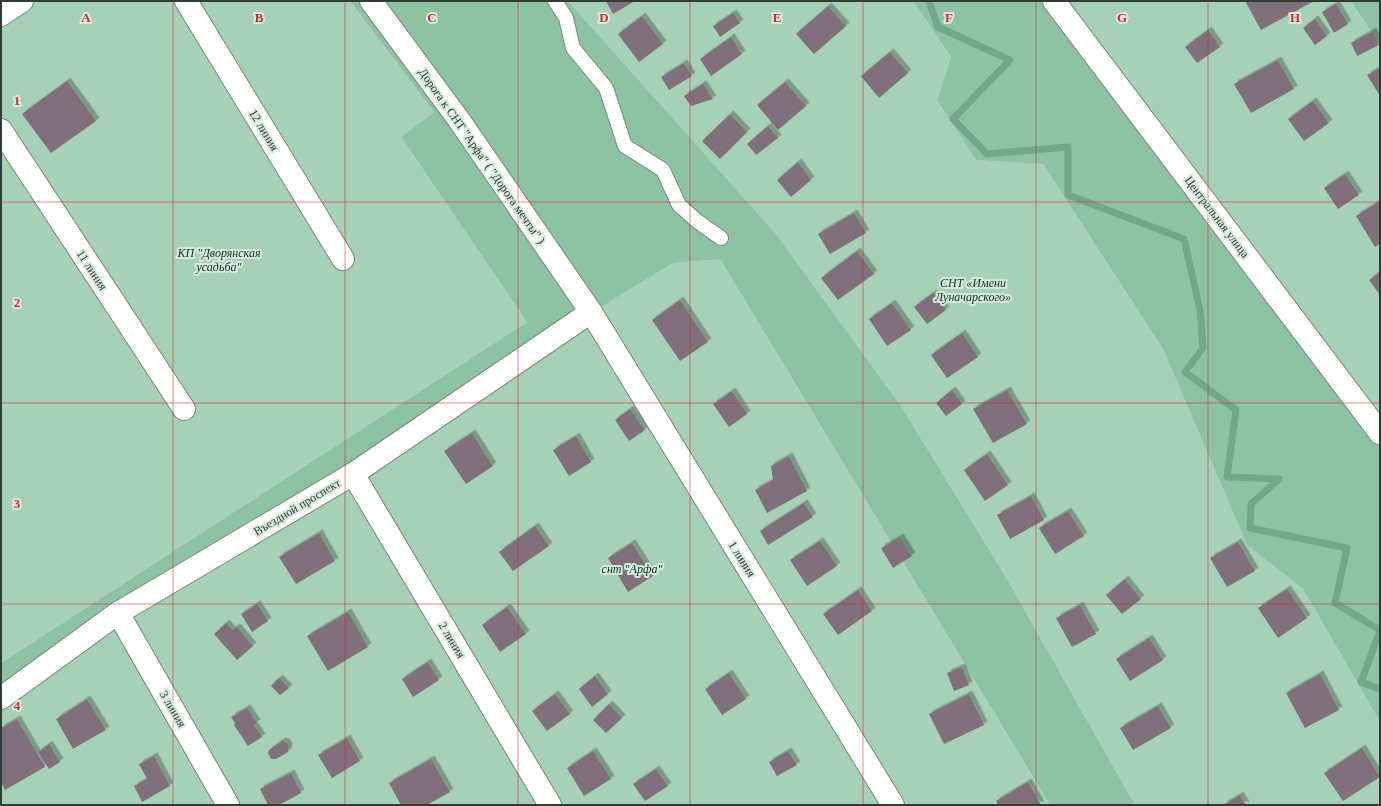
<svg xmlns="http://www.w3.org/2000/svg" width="1381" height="806" viewBox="0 0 1381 806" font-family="'Times New Roman',serif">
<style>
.green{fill:#a7d1b7;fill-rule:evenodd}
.forest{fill:#8dc2a2}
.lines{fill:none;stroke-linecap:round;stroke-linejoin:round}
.stream{stroke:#73a788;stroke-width:7}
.building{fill:#7f6f7c;filter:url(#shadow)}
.lane-casing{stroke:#76887c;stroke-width:16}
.street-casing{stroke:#76887c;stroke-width:24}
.lane{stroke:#fff;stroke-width:14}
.street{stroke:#fff;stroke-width:22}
.grid{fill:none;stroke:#d62828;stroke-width:1;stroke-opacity:0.55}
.labels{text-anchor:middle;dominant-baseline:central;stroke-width:4;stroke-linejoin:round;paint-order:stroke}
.street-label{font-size:12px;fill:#333b35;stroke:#d7ebde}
.park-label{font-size:12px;font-style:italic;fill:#07331e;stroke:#d7ebde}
.grid-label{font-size:13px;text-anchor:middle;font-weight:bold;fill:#d62828;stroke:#d7ebde;stroke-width:4;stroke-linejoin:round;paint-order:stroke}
</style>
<defs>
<filter id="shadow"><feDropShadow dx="3.5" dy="-3.5" stdDeviation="0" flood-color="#0004"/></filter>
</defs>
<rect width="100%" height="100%" fill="#d7ebde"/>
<g class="green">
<path d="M1,1H350L434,112L401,137L527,322L1,663Z"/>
<path d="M568,1H913L951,57L937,100L976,160L1043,164L1163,349L1247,545L1303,589L1380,722V805H1135L1007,579L901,406L776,234Z"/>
<path d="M1054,1H1351L1380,45V433Z"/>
<path d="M720,259L1050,805H1V697L611,301L673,263ZM87,700L106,730L74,749L56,719Z"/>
</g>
<g class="forest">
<path d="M350,1H568L776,234L901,406L1007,579L1135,805H1050L720,259L673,263L611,301L1,697V663L527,322L401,137L434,112Z"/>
<path d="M913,1H1054L1380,433V722L1303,589L1247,545L1163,349L1043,164L976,160L937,100L951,57Z"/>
<path d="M1351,1H1380V45Z"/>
</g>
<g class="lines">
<g class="stream">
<path d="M929,1L938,27L1010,60L953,119L987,154L1068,147V195L1184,239L1200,310L1203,348L1185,372L1236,410L1227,477L1279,479L1251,504L1250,528L1347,548L1335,603L1380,630"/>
<path d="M1380,631L1361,682L1380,689"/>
</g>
</g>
<g class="building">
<path d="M606,1H635L613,14Z"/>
<path d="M1245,1H1314L1261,30Z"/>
<path d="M1336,4L1348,24L1334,33L1322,12Z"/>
<path d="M828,6L846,26L814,54L796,34Z"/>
<path d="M733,13L740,23L720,37L713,26Z"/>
<path d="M642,16L663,44L639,62L618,34Z"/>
<path d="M1315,19L1327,36L1315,45L1303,28Z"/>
<path d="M1208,30L1220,47L1197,63L1185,47Z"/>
<path d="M1373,31L1379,45L1357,56L1351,43Z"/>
<path d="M731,37L742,54L711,76L700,59Z"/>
<path d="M890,52L908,73L879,98L861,76Z"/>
<path d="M1278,60L1294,89L1251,113L1234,84Z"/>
<path d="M684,63L692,76L669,90L661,77Z"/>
<path d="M1380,68V96L1367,75Z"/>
<path d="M67,81L96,121L51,153L22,114Z"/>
<path d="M785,82L806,106L778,130L757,105Z"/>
<path d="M703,84L713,99L691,106L684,96Z"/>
<path d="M1313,101L1329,123L1304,141L1288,119Z"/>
<path d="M730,114L747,132L720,159L702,141Z"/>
<path d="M768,126L778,138L756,155L747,144Z"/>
<path d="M798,162L811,180L791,197L777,180Z"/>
<path d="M1345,174L1359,195L1338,209L1324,188Z"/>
<path d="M1380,201V244L1375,247L1356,216Z"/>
<path d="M854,213L866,233L830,254L818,234Z"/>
<path d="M857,251L874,274L838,300L821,278Z"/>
<path d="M1380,272V295L1369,280Z"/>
<path d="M933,293L946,310L927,324L914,307Z"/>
<path d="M680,300L708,342L680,361L652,320Z"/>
<path d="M892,303L911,330L887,346L869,319Z"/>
<path d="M962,333L978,357L947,378L931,355Z"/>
<path d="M952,390L962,404L946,416L936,403Z"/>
<path d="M1007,390L1027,424L993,443L973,409Z"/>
<path d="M732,391L747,414L729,427L713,404Z"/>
<path d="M630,409L645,430L629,441L615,420Z"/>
<path d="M472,433L493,466L466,484L444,451Z"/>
<path d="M576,436L591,462L569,476L553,450Z"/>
<path d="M987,454L1008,485L985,501L964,470Z"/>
<path d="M789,456L807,491L767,513L755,490L773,480L771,466Z"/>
<path d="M1031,496L1044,520L1010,539L997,515Z"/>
<path d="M804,503L813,517L768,545L760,531Z"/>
<path d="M1068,511L1084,536L1055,554L1039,528Z"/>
<path d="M535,526L549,546L513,571L499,552Z"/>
<path d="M319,533L335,561L296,584L279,557Z"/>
<path d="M900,537L912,556L893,568L881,548Z"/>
<path d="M820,541L837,566L807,586L790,560Z"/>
<path d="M1238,542L1255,571L1227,587L1210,558Z"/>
<path d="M632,543L653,576L628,592L608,558Z"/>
<path d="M1125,579L1141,599L1122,614L1106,595Z"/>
<path d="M1287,589L1307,618L1278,638L1258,608Z"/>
<path d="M858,590L872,611L838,635L823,614Z"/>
<path d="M257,604L268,621L252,632L241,614Z"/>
<path d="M1080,605L1096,634L1072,647L1056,618Z"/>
<path d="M507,607L526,634L500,652L482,625Z"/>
<path d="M348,612L368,647L328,671L307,636Z"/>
<path d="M226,623L232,630L237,627L253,646L237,660L214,634Z"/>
<path d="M1149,638L1163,660L1130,681L1116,659Z"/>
<path d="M428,662L439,680L413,697L402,679Z"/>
<path d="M962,667L969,685L954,691L947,673Z"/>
<path d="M729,673L746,699L722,715L705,689Z"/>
<path d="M1320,674L1339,710L1305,728L1286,693Z"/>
<path d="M595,676L608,694L592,707L579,689Z"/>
<path d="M279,678L289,688L280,695L271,686Z"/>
<path d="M555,694L570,714L547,731L532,711Z"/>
<path d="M969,694L984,725L944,744L929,714Z"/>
<path d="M87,699L106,730L73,749L56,719Z"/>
<path d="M609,704L622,718L606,733L593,720Z"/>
<path d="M1158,706L1171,728L1133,750L1120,728Z"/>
<path d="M247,708L257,723L254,725L262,737L248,746L234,725L235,723L231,717Z"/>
<path d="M17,719L45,767L5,790L1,782V728Z"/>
<path d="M347,738L360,761L332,778L318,755Z"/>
<path d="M282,741L287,743L289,747L288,752L276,759H271L268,753L269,750Z"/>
<path d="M49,744L60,762L49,769L38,752Z"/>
<path d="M1362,748L1380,777L1343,801L1324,773Z"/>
<path d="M593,751L611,779L584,796L567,768Z"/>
<path d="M788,751L797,765L777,776L769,762Z"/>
<path d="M154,756L170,786L142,802L134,786L147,779L139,764Z"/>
<path d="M431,759L450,792L427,805H401L389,783Z"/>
<path d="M656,769L668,786L645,801L633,784Z"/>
<path d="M291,773L301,793L279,805H268L260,789Z"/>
<path d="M1028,782L1041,805H998L996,801Z"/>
<path d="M1240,795L1246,805H1223Z"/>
</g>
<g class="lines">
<defs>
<path id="lane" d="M555,1L566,18L573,48L606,88L625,146L663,170L679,205L697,221L721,238"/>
<g id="street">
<path d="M186,1L343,259"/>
<path d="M371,1L459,120L591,312L893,805"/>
<path d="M1054,1L1380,433"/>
<path d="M1,15L22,1"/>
<path d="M1,130L184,409"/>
<path d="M353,474L550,805"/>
<path d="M118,613L228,805"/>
<path d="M1,698L118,613L353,474L591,312"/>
</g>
</defs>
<use href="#lane" class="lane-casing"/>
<use href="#street" class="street-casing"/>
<use href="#lane" class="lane"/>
<use href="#street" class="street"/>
</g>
<path class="grid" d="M173,1V805M345,1V805M518,1V805M690,1V805M863,1V805M1036,1V805M1208,1V805M1,202H1380M1,403H1380M1,604H1380"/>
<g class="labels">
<g class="street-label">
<text transform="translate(264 130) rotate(59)">12 линия</text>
<text transform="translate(482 156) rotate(55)">Дорога к СНТ "Арфа" ( "Дорога мечты" )</text>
<text transform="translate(1217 217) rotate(53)">Центральная улица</text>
<text transform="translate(92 270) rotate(57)">11 линия</text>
<text transform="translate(297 507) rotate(-31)">Въездной проспект</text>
<text transform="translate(742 559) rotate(58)">1 линия</text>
<text transform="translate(452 640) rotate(59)">2 линия</text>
<text transform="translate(173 709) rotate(60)">3 линия</text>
</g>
<g class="park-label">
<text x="219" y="253">КП "Дворянская<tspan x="219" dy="14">усадьба"</tspan></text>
<text x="973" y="283">СНТ «Имени<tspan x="973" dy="14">Луначарского»</tspan></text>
<text x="632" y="569">снт "Арфа"</text>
</g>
</g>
<g class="grid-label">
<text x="86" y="22">A</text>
<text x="259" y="22">B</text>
<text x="432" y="22">C</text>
<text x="604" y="22">D</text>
<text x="777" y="22">E</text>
<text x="949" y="22">F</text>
<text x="1122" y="22">G</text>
<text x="1295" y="22">H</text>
<text x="17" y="105">1</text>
<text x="17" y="307">2</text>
<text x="17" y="508">3</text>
<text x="17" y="710">4</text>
</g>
<rect width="1381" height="806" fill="none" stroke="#333b35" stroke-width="4"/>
</svg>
